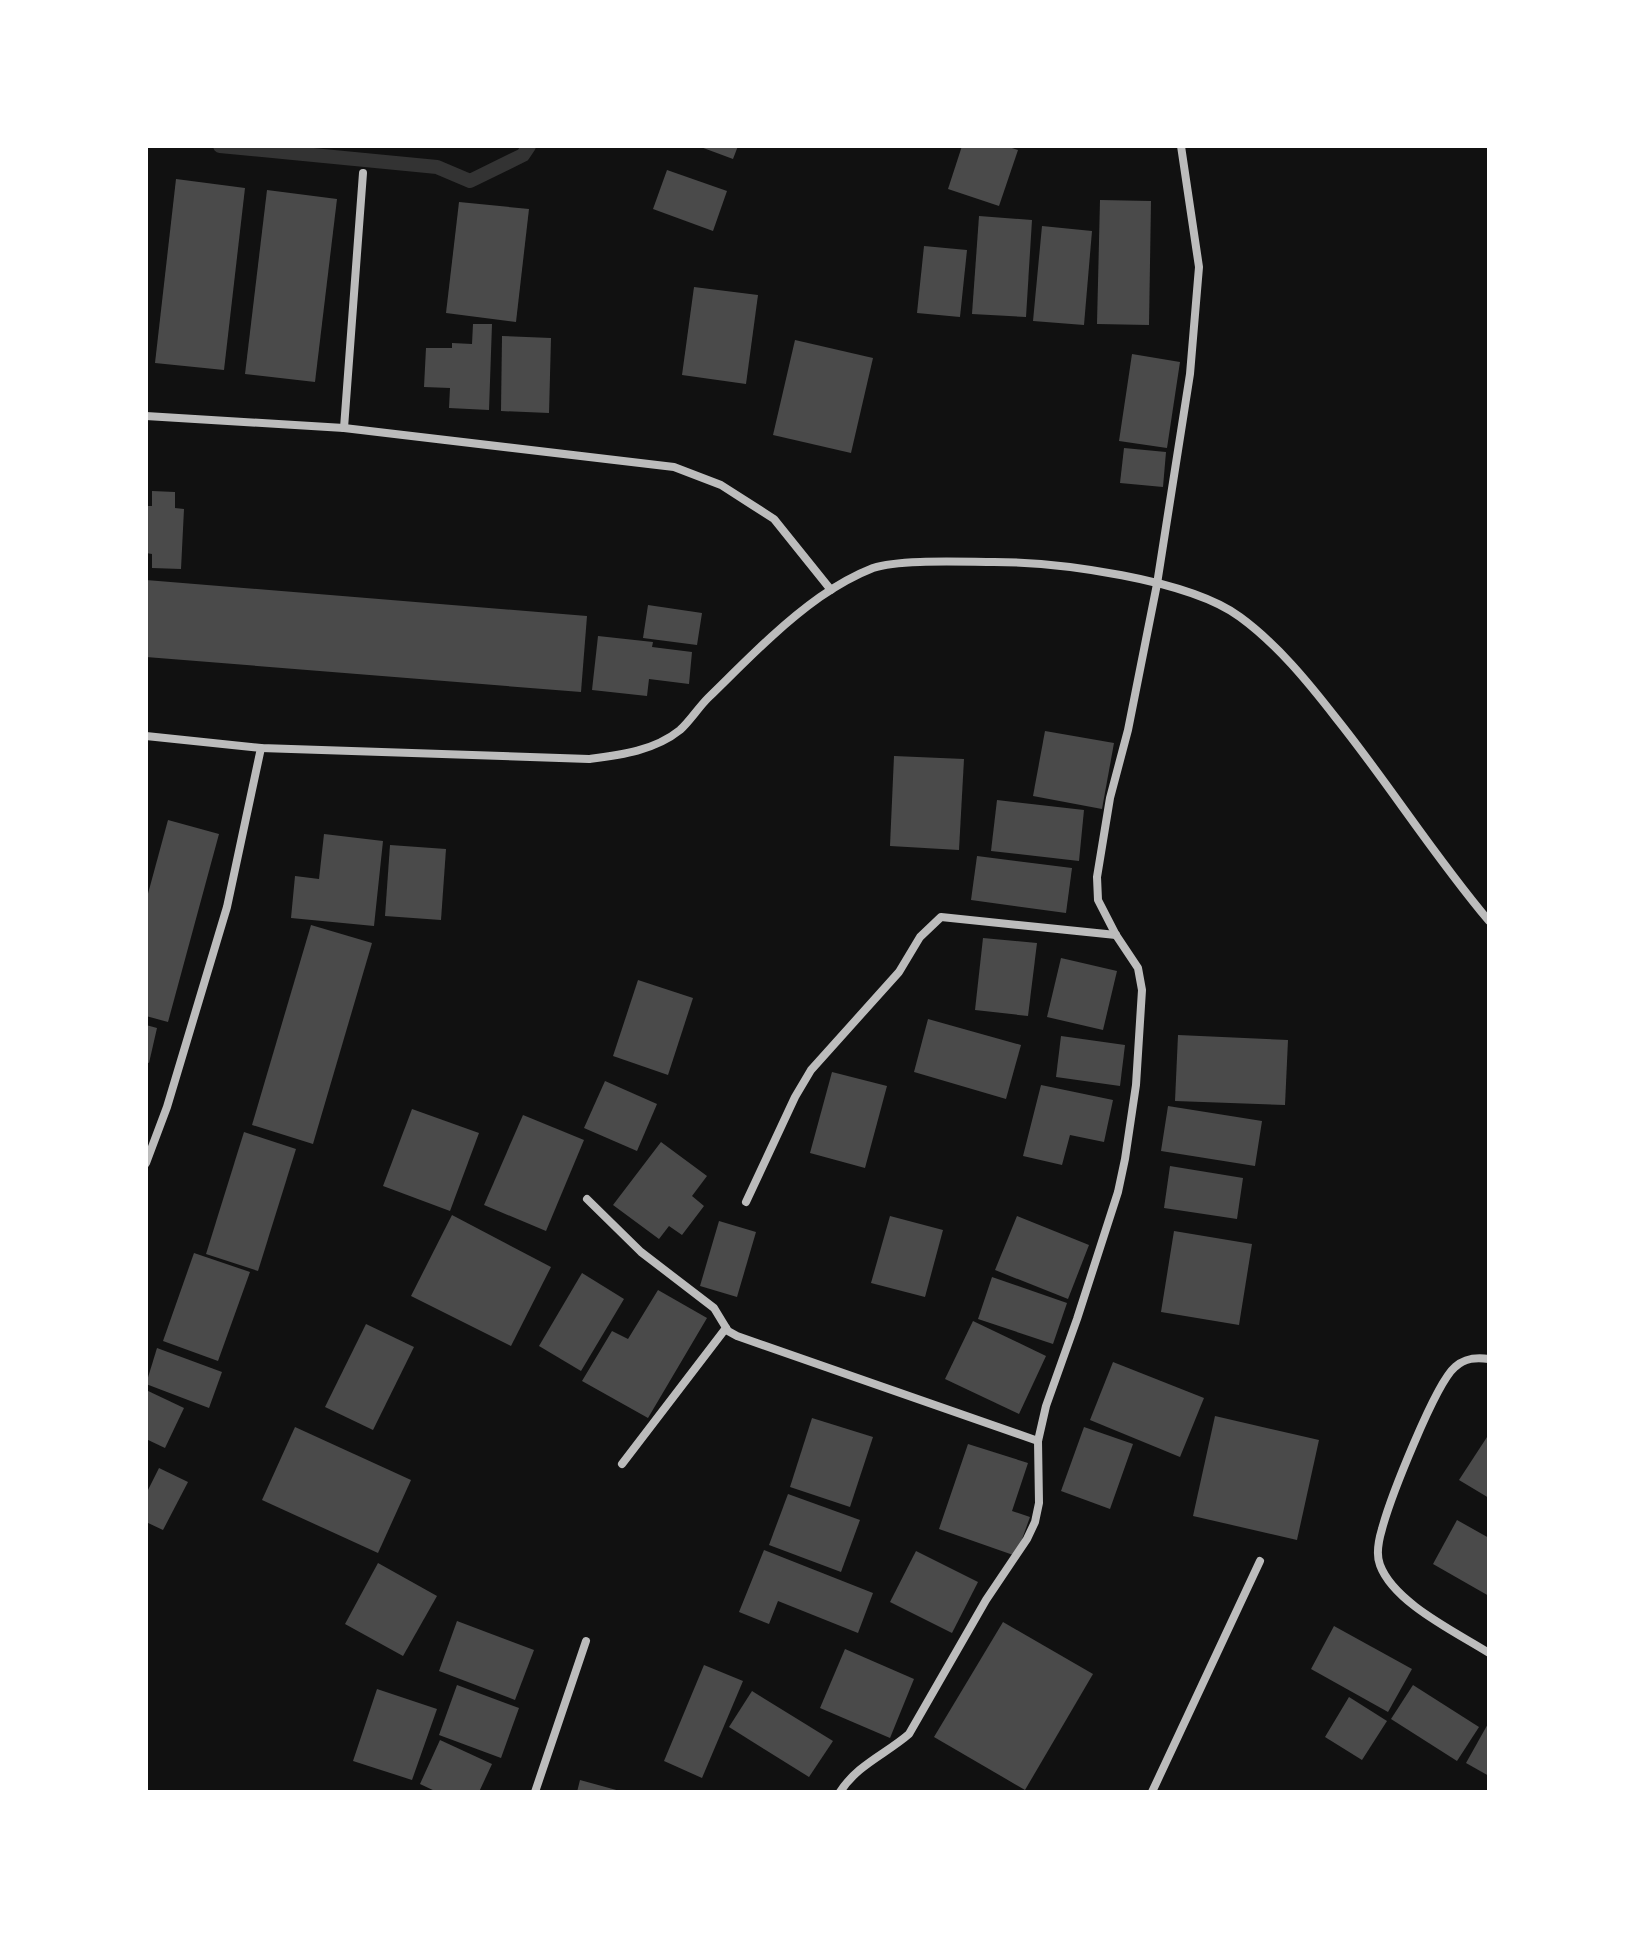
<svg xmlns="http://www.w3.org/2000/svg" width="1635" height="1938" viewBox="0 0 1635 1938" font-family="Lora,serif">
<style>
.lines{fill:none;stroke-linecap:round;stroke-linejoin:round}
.stream{stroke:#333;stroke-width:14}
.building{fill:#4a4a4a}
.minor{stroke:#bcbcbc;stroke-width:8}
</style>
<rect width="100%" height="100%" fill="#111"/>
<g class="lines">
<path class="stream" d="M220,146L437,167L470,181L523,155L529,146"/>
</g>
<g class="building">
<path d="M698,146H738L733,159Z"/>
<path d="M962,146H1006L1018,150L999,206L948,189Z"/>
<path d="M667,170L727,191L713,231L653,209Z"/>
<path d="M176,179L245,188L224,370L155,363Z"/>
<path d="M267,190L337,199L315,382L245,374Z"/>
<path d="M1100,200L1151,201L1149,325L1097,324Z"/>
<path d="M459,202L529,209L516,322L446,313Z"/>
<path d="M979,216L1032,220L1026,317L972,314Z"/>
<path d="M1042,226L1092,231L1084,325L1033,321Z"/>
<path d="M924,246L967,250L960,317L917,313Z"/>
<path d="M694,287L758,295L746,384L682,375Z"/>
<path d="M473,324H492L489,410L449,408L450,388L424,387L426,348H452V343L472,344Z"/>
<path d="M502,336L551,338L549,413L501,411Z"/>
<path d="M795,340L873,358L851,453L773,435Z"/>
<path d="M1132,354L1180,362L1167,448L1119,441Z"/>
<path d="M1124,448L1166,452L1163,487L1120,483Z"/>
<path d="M152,491L175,492V508L184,509L181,569L152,568V554L146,553V506H152Z"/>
<path d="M146,580L587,616L581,692L146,657Z"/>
<path d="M648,605L702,613L697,645L643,638Z"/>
<path d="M598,636L653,642L652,647L692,652L689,684L649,679L647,696L592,690Z"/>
<path d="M1045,731L1114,743L1102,809L1033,796Z"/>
<path d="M894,756L964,759L959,850L890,846Z"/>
<path d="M997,800L1084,810L1079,861L991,851Z"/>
<path d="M168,820L219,834L168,1022L146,1016V901Z"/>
<path d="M324,834L383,841L374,926L291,918L295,876L319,879Z"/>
<path d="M390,845L446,849L441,920L385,916Z"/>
<path d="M977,856L1072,868L1066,913L971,900Z"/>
<path d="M311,925L372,943L313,1144L252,1125Z"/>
<path d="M983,938L1037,943L1028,1016L975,1010Z"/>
<path d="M1061,958L1117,971L1103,1030L1047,1017Z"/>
<path d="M638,980L693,998L668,1075L613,1056Z"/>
<path d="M928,1019L1021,1045L1006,1099L914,1072Z"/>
<path d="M146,1025L157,1028L149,1063L146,1062Z"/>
<path d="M1178,1035L1288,1040L1285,1105L1175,1101Z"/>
<path d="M1061,1036L1125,1045L1120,1086L1056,1077Z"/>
<path d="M832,1072L887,1086L865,1168L810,1153Z"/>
<path d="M605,1081L657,1104L637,1151L584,1128Z"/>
<path d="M1041,1085L1113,1100L1104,1142L1070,1135L1062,1165L1023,1156Z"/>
<path d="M1168,1106L1262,1121L1255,1166L1161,1151Z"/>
<path d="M412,1109L479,1133L450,1211L383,1186Z"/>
<path d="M523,1115L584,1140L546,1231L484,1205Z"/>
<path d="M244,1132L296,1149L258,1271L206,1254Z"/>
<path d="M661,1142L707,1176L692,1196L704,1206L682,1235L669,1226L659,1239L613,1205Z"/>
<path d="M1170,1166L1243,1178L1237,1219L1164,1208Z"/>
<path d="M452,1215L551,1267L511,1346L411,1296Z"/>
<path d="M890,1216L943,1230L925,1297L871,1283Z"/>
<path d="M1017,1216L1089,1245L1068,1299L995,1270Z"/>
<path d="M719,1221L756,1232L737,1297L700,1286Z"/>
<path d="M1174,1231L1252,1244L1239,1325L1161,1312Z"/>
<path d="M194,1253L250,1272L218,1361L163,1341Z"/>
<path d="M582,1273L624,1299L581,1371L539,1346Z"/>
<path d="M992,1277L1067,1303L1053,1344L978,1319Z"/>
<path d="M658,1290L707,1318L648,1418L582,1381L612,1331L628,1339Z"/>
<path d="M973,1321L1046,1356L1019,1414L945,1379Z"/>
<path d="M366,1324L414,1347L373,1430L325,1407Z"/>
<path d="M157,1348L222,1372L209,1408L146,1384Z"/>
<path d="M1113,1362L1204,1398L1180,1457L1090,1420Z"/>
<path d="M146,1390L184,1408L165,1448L146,1439Z"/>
<path d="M1215,1416L1319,1440L1297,1540L1193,1516Z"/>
<path d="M812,1418L873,1437L850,1507L790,1487Z"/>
<path d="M295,1427L411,1480L378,1553L262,1500Z"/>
<path d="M1084,1427L1133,1444L1110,1509L1061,1491Z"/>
<path d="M1489,1434V1498L1459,1480Z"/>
<path d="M968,1444L1028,1463L1012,1511L1030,1517L1016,1556L939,1529Z"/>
<path d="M159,1468L188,1482L163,1530L146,1522V1494Z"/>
<path d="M788,1494L860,1520L841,1572L769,1545Z"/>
<path d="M1457,1520L1489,1538V1596L1433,1564Z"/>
<path d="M764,1550L873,1593L858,1633L778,1601L769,1624L739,1612Z"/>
<path d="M916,1551L978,1582L952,1633L890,1602Z"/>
<path d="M378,1563L437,1596L403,1656L345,1624Z"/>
<path d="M457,1621L534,1650L515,1700L439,1671Z"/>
<path d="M1003,1622L1093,1674L1025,1790L934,1737Z"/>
<path d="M1334,1626L1412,1669L1388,1712L1311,1669Z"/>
<path d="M845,1649L914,1679L890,1738L820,1708Z"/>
<path d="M704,1665L743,1681L702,1778L664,1761Z"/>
<path d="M457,1685L519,1708L501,1758L439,1735Z"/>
<path d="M1413,1685L1479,1727L1457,1761L1391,1719Z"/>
<path d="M377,1689L437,1709L412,1780L353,1761Z"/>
<path d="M752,1691L833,1741L809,1777L729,1727Z"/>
<path d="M1349,1697L1387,1721L1362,1760L1325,1737Z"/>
<path d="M1489,1722V1776L1466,1763Z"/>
<path d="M440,1740L492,1764L479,1792H437L420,1784Z"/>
<path d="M580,1780L620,1791V1792H577Z"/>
</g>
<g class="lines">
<g class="minor">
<path d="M146,416L344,428L674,467L721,485L774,519L831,590"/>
<path d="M344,428L363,173"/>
<path d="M146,736L261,748L589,759C620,755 654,751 680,730C690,721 698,708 708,698C744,663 779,626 820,597C836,586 855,575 873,568C900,559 964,562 994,562C1058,562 1189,579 1240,617C1277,644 1308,682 1336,718C1389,784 1434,856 1489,921"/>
<path d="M146,1163L167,1107L227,907L261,748"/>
<path d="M587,1199L641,1252L714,1308L728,1331L737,1336L1038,1441"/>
<path d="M746,1202L795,1097L811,1070L899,972L920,937L941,917L1116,935"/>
<path d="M1489,1359C1476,1357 1465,1358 1455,1367C1435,1384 1390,1499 1382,1529C1379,1539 1376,1555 1380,1565C1394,1603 1456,1632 1489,1653"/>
<path d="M622,1464L726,1328"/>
<path d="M535,1792L586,1641"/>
<path d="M840,1792C857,1765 886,1754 909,1734L986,1600L1027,1539L1035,1522L1039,1503L1038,1441L1046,1406L1077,1319L1118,1192L1125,1159L1136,1085L1142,990L1138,968L1116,935L1098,900L1097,877L1110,798L1128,730L1157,584L1190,374L1199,267L1181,146"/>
<path d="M1152,1792L1260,1561"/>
</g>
</g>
<rect width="1635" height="1938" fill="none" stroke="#ffffff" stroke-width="296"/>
</svg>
